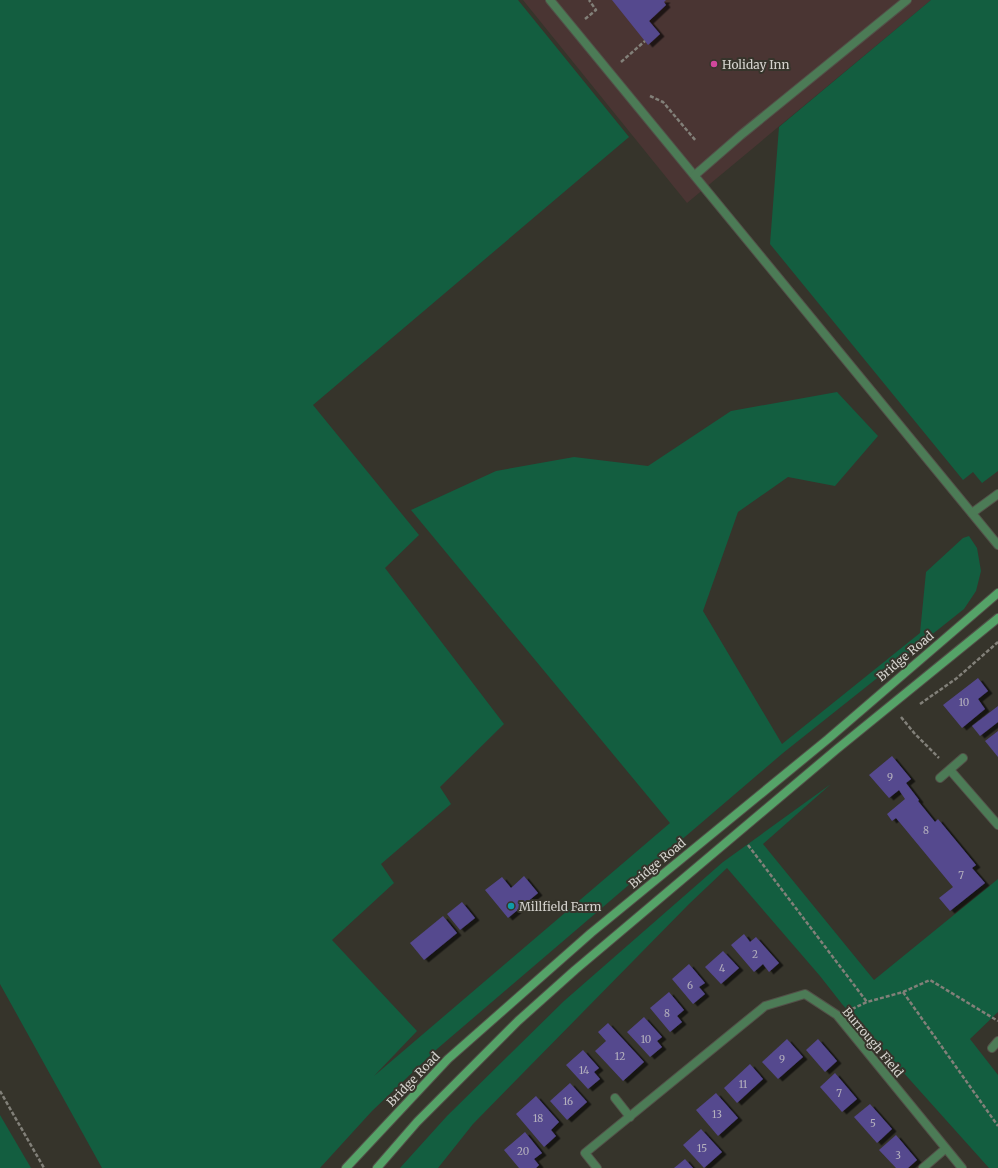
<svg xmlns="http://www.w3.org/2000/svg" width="998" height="1168" viewBox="0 0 998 1168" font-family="Merriweather,serif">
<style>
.commercial{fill:#4a3533}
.green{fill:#135e40}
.building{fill:#55488e;filter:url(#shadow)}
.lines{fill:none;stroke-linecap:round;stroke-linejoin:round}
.lane-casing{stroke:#525048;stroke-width:10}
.street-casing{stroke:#525048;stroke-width:10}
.secondary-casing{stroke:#525048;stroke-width:10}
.path{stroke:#828079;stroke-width:2.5;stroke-dasharray:4 2;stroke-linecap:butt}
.lane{stroke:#4c7b56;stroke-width:8}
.street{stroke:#4c7b56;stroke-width:8}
.secondary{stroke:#55a368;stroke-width:8}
.hotel-dot{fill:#d1479c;stroke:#36342b;stroke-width:1.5}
.culture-dot{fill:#0f9aa8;stroke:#36342b;stroke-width:1.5}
.labels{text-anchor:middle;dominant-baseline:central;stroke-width:4;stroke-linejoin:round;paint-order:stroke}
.number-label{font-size:10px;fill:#b4b0bd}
.poi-label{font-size:12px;fill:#d4d2cd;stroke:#36342b;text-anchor:start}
.street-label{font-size:12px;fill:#d4d2cd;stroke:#36342b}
</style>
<defs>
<filter id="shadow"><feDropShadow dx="4.5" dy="2.5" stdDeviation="0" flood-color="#0009"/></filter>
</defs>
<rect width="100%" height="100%" fill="#36342b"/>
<path class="commercial" d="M523,0H931L687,203Z"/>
<g class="green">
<path d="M0,0H518L629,137L313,405L419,535L385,568L504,724L440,787L451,804L381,864L394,883L332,940L417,1031L374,1076L670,823L411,510L496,471L574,457L648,466L731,411L837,392L878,436L835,486L788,477L738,512L703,611L782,744L920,633L926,572L963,538L969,536L977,548L981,571L976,591L964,609L783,753L437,1049L372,1111L320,1168H102L0,984Z"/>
<path d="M931,0H998V471L982,483L973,472L963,480L770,244L779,127Z"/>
<path d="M831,784L763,844L874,980L998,879V876V1012L970,1039L998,1075V1168H989L842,1004L820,976L727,868L689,904L473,1124L438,1168H400L447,1116L564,1001L723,862Z"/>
<path d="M0,1115L31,1168H0Z"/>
</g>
<g class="building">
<path d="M612,0H666L664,2L666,5L649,21L660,34L648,45Z"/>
<path d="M978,678L988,691L978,699L985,709L962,728L943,705Z"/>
<path d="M998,706V722L980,736L972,726Z"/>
<path d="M998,731V757L985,741Z"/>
<path d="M892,756L911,779L906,783L919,800L918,801L935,822L938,819L976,865L972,868L985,883L950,911L939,898L953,887L896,818L892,821L887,814L905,799L899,790L889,798L869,775Z"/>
<path d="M524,876L538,893L508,918L485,890L502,877L511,888Z"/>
<path d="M462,902L475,918L460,930L447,914Z"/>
<path d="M443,916L457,933L424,960L410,943Z"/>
<path d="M744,934L750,942L756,937L779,963L769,972L763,964L754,972L731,945Z"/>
<path d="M723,951L739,968L721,984L705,967Z"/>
<path d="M689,964L705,983L699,987L705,994L693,1004L672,979Z"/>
<path d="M669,992L684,1010L677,1016L682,1022L670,1032L650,1008Z"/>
<path d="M644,1017L662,1037L657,1041L662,1047L650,1057L627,1032Z"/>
<path d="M608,1023L644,1062L623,1081L595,1051L606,1041L598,1032Z"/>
<path d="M787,1039L803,1057L778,1079L762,1062Z"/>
<path d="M818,1039L837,1061L825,1072L806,1050Z"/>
<path d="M583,1050L599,1068L594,1072L600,1079L588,1089L566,1065Z"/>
<path d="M750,1064L763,1079L737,1103L724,1088Z"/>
<path d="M835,1073L857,1099L842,1112L820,1087Z"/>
<path d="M570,1083L587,1102L567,1120L550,1101Z"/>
<path d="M716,1093L738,1118L718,1136L696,1110Z"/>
<path d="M536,1096L559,1122L551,1130L556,1136L544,1147L516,1114Z"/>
<path d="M870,1104L892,1129L877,1143L854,1117Z"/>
<path d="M701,1129L722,1152L704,1168L683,1145Z"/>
<path d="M525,1132L542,1153L534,1159L539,1165L536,1168H519L504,1150Z"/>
<path d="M896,1135L917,1160L908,1168H896L879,1150Z"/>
<path d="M685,1159L693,1168H674Z"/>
</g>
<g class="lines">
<defs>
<g id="lane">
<path d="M550,0L998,545"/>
<path d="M695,175L741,135L907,0"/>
<path d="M972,513L998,494"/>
<path d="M923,1168L945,1149"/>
</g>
<g id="street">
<path d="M950,770L998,825"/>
<path d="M940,778L963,758"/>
<path d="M992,1048L998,1041"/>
<path d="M615,1098L630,1117"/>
<path d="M597,1168L585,1153L765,1006L805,994L837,1015L962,1168"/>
</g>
<g id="secondary">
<path d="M346,1168L448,1059L591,933L828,739L998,593"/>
<path d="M377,1168L417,1122L518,1021L575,970L837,749L998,618"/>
</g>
</defs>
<use href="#lane" class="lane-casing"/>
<use href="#street" class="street-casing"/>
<use href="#secondary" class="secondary-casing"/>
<g class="path">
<path d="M585,19L596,10L589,0"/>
<path d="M621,62L645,41"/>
<path d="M650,96L663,102L696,141"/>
<path d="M920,704L957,678L998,642"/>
<path d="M901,717L915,734L939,758"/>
<path d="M748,845L867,1002"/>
<path d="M903,992L998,1126"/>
<path d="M852,1009L867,1002L903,992L930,980L998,1021"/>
<path d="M0,1091L44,1168"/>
</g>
<use href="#lane" class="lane"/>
<use href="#street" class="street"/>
<use href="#secondary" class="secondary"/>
</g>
<circle class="hotel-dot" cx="714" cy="64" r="4"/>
<circle class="culture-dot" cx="511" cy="906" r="4"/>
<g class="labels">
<g class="number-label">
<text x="964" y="702">10</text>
<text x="890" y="777">9</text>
<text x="926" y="830">8</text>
<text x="961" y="875">7</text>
<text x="755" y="954">2</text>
<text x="722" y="968">4</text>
<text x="690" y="985">6</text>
<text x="667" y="1013">8</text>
<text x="646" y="1039">10</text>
<text x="620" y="1056">12</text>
<text x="782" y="1059">9</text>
<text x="584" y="1070">14</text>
<text x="743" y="1084">11</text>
<text x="839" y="1093">7</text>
<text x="568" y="1101">16</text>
<text x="717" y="1114">13</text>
<text x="538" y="1118">18</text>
<text x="873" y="1123">5</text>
<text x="702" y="1148">15</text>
<text x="523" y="1151">20</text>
<text x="898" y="1155">3</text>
</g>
<g class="poi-label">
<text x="722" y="64">Holiday Inn</text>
<text x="519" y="906">Millfield Farm</text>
</g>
<g class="street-label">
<text transform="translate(905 656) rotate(-40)">Bridge Road</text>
<text transform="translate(657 863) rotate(-40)">Bridge Road</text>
<text transform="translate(873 1042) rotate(50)">Burrough Field</text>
<text transform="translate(413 1079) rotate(-46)">Bridge Road</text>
</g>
</g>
</svg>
